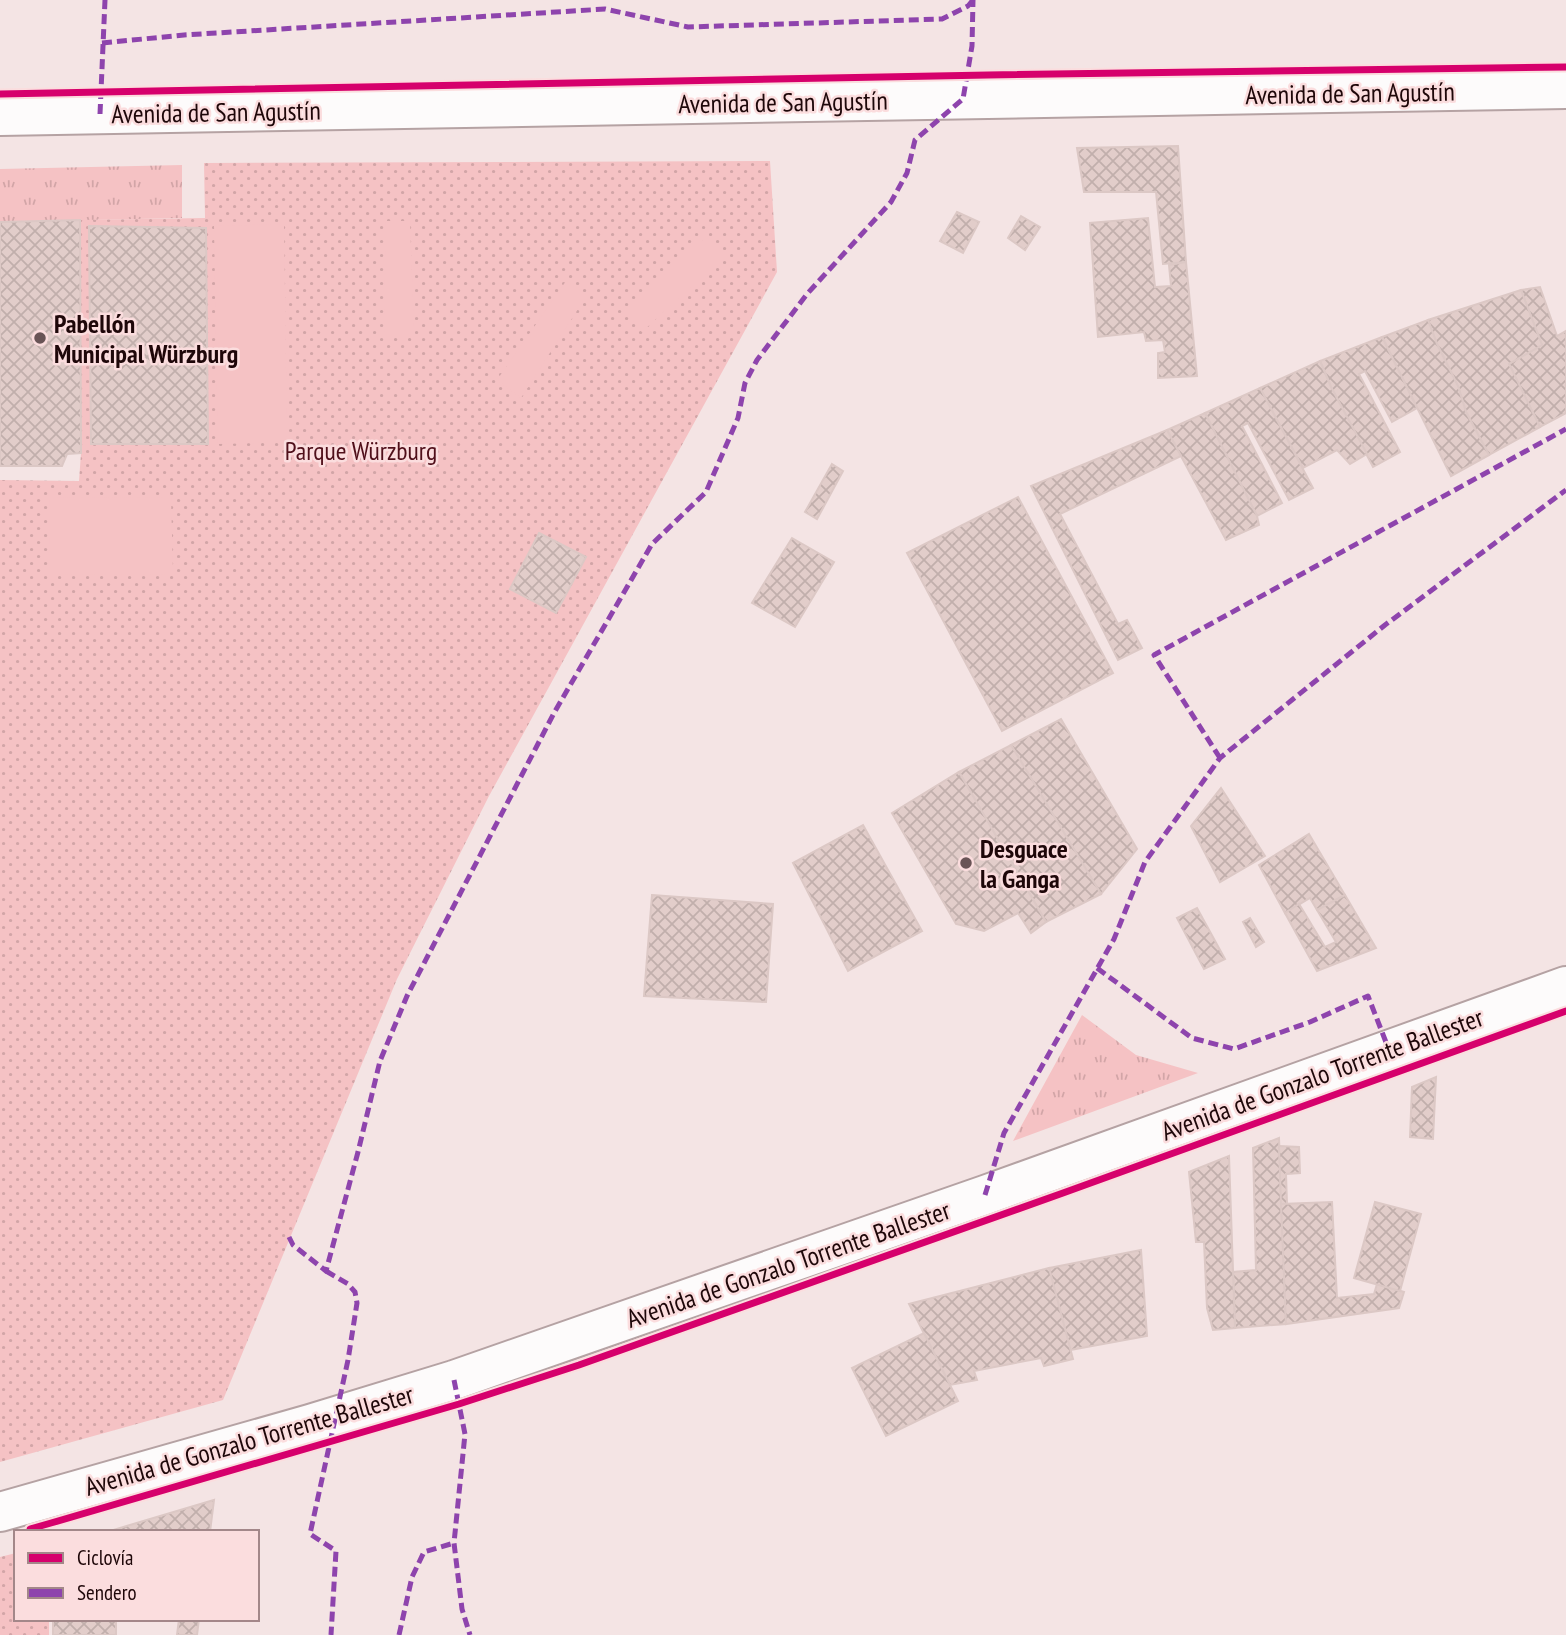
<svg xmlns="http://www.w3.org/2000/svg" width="1566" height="1635" viewBox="0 0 1566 1635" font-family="'PT Sans Narrow',sans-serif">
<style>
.grass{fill:url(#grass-tufts)}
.park{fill:url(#park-dots)}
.pitch{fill:#f5c2c4}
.building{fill:url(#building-cross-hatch);stroke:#dcc8c5;stroke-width:2}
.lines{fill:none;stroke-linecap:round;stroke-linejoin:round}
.primary-casing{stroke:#b5a2a3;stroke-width:42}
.trunk-casing{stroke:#b5a2a3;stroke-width:42}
.primary{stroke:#fdfbfb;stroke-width:38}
.trunk{stroke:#fdfbfb;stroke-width:38}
.quiet{stroke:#8e44ad;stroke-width:5;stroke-dasharray:10 5;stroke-linecap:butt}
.cycleway-casing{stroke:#fbddde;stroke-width:11}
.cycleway{stroke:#d6006c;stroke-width:7}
.poi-dot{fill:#695456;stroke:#fbddde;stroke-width:2.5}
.labels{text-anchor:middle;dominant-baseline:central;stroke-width:5;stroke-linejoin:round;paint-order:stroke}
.street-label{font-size:26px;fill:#1e0709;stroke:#fbddde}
.poi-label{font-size:26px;font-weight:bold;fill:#1e0709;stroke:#fbddde;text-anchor:start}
.park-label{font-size:26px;fill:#500f1a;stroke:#fbddde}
</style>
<defs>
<pattern id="grass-tufts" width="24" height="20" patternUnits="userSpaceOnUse" patternTransform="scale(1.75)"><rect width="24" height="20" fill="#f5c2c4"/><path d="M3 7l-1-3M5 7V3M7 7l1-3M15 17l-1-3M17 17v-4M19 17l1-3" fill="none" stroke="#d2a5a7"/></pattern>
<pattern id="park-dots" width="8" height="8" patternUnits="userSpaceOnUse" patternTransform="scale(1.75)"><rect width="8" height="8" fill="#f5c2c4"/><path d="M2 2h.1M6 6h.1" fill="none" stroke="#d2a5a7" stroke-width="1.8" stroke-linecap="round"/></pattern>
<pattern id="building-cross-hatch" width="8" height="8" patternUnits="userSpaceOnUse" patternTransform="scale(1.75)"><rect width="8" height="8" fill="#e2cdca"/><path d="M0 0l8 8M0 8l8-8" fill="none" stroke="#c1afac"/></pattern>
</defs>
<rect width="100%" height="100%" fill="#f4e4e4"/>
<g class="grass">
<path d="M182,165V218L0,222V169Z"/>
<path d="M1082,1015L1136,1055L1198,1073L1013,1141Z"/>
</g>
<g class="park">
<path d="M770,161L777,272L489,796L397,979L223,1400L0,1462V480L79,481L81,453L80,220L205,218L204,163Z"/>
<path d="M16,1553V1619H49V1635H0V1557Z"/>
</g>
<g class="pitch">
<path d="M386,221H410L414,337H384Z"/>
<path d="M284,224L287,442L218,444L214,226Z"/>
<path d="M707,236L727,254L642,332L624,310Z"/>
<path d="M566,281L587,295L521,398L497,380Z"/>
<path d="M171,497L173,574L49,575L50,498Z"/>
</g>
<g class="building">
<path d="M1178,146L1186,262L1163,264L1156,192H1084L1077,148Z"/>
<path d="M957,212L979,222L963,253L940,241Z"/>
<path d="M1021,216L1040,227L1025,250L1008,238Z"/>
<path d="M1148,218L1155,287L1171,286L1169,265L1186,262L1197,376L1158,378V353L1165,352L1163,340L1146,341L1144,332L1098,337L1090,223Z"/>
<path d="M80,220L81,453L67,454L62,466H0V222Z"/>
<path d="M89,226L206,228L208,444H91Z"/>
<path d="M1540,287L1557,336L1566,331V413L1540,427L1509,364L1542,345L1521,290Z"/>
<path d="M1521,290L1542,345L1509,364L1540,427L1489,455L1466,412L1458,386L1437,344L1428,320Z"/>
<path d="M1428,320L1437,344L1458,386L1466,412L1489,455L1451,476L1382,337Z"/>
<path d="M1382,337L1417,408L1392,422L1365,371L1359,374L1400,452L1373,467L1331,387L1320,361Z"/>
<path d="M1320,361L1331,387L1367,454L1350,464L1337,450L1303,468L1260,388Z"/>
<path d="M1260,388L1313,488L1289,500L1248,423L1242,426L1282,503L1257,516L1205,413Z"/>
<path d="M1205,413L1257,516L1259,525L1226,540L1167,430Z"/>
<path d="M1167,430L1181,456L1060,514L1118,624L1127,620L1142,648L1118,660L1031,486Z"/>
<path d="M832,464L843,471L817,519L805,512Z"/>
<path d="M1018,497L1113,673L1002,731L907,553Z"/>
<path d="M539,533L586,557L556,613L510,589Z"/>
<path d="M792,538L834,562L795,627L752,603Z"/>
<path d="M1061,719L1137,849L1101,894L1011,745Z"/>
<path d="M1011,745L1101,894L1046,922L959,772Z"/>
<path d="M959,772L1046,922L1031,933L1018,913L984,931L956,924L892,813Z"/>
<path d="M1221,788L1265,856L1220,882L1191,826Z"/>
<path d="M863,825L922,931L848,971L793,863Z"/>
<path d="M1309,834L1345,895L1317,910L1310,898L1285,913L1259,865Z"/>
<path d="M652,895L773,904L766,1002L644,996Z"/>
<path d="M1345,895L1376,948L1317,971L1285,913L1299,904L1325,947L1336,942L1317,910Z"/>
<path d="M1197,908L1225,959L1204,969L1177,918Z"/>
<path d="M1250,918L1264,942L1256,947L1243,922Z"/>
<path d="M1436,1077L1433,1139L1410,1137L1412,1087Z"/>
<path d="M1279,1138L1286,1324L1235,1328L1233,1272L1256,1270L1253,1148Z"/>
<path d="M1279,1146L1299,1147L1300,1173L1286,1174L1287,1204H1281Z"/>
<path d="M1229,1156L1235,1328L1213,1330L1207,1308L1204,1242H1196L1189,1172Z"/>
<path d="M1332,1202L1337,1298L1374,1294L1377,1284L1404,1292L1399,1308L1286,1324L1281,1204Z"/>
<path d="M1375,1202L1421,1214L1400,1291L1354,1278Z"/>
<path d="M1141,1250L1147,1336L1070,1350L1049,1268Z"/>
<path d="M1049,1268L1073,1359L1044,1366L1041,1358L974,1371L977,1380L950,1385L909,1304Z"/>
<path d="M924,1333L958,1401L886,1436L852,1368Z"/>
<path d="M214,1500L210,1532H114L113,1530Z"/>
<rect x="53" y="1619" width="63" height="16"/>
<path d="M179,1619H199L197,1635H177Z"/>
</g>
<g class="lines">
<defs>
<path id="primary" d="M0,1512L310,1424L454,1380L985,1195L1566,986"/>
<path id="trunk" d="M0,116L1566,89"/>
</defs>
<use href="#primary" class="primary-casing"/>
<use href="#trunk" class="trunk-casing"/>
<use href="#primary" class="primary"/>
<use href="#trunk" class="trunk"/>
<g class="quiet">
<path d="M102,43L184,35L605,9L688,27L942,19L968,6L973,0"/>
<path d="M100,114L105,0"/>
<path d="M1220,758L1154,655L1566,429"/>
<path d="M1097,968L1192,1038L1234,1049L1310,1022L1368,996L1389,1050"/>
<path d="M985,1195L1004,1133L1114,939L1145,862L1220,758L1385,625L1566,490"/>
<path d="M289,1237L293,1245L326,1271L358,1152L380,1061L407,996L554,713L652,544L706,492L738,418L745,383L757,360L807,294L891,202L907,173L915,140L963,99L972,46L973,0"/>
<path d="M326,1271L348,1284L355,1292L357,1303L348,1360L310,1534L336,1551L331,1635"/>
<path d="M454,1380L465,1434L454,1543L462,1609L470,1635"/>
<path d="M399,1635L412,1577L424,1552L454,1543"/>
</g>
<defs>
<g id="cycleway">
<path d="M0,94L988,75L1566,67"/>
<path d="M30,1532V1529L51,1523L459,1404L579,1365L1063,1193L1566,1011"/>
</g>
</defs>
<use href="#cycleway" class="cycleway-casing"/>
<use href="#cycleway" class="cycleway"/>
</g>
<g class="poi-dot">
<circle cx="40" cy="338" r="7"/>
<circle cx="966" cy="863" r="7"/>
</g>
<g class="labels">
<g class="street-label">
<text transform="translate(1350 93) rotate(-1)">Avenida de San Agustín</text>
<text transform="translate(783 102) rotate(-1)">Avenida de San Agustín</text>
<text transform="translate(216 112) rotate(-1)">Avenida de San Agustín</text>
<text transform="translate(1322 1074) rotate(-20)">Avenida de Gonzalo Torrente Ballester</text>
<text transform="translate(788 1264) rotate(-19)">Avenida de Gonzalo Torrente Ballester</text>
<text transform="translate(249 1440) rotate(-16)">Avenida de Gonzalo Torrente Ballester</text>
</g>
<g class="poi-label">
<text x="54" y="323">Pabellón<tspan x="54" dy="30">Municipal Würzburg</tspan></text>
<text x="980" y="848">Desguace<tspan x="980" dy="30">la Ganga</tspan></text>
</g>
<g class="park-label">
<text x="361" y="450">Parque Würzburg</text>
</g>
</g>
<rect x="14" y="1530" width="245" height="91" fill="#fbddde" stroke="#a38789" stroke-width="2"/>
<rect x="28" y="1553" width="35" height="10" fill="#d6006c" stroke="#a38789" stroke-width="2"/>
<text x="77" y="1565" font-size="21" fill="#1e0709">Ciclovía</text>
<rect x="28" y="1588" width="35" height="10" fill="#8e44ad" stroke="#a38789" stroke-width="2"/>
<text x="77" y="1600" font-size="21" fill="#1e0709">Sendero</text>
</svg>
